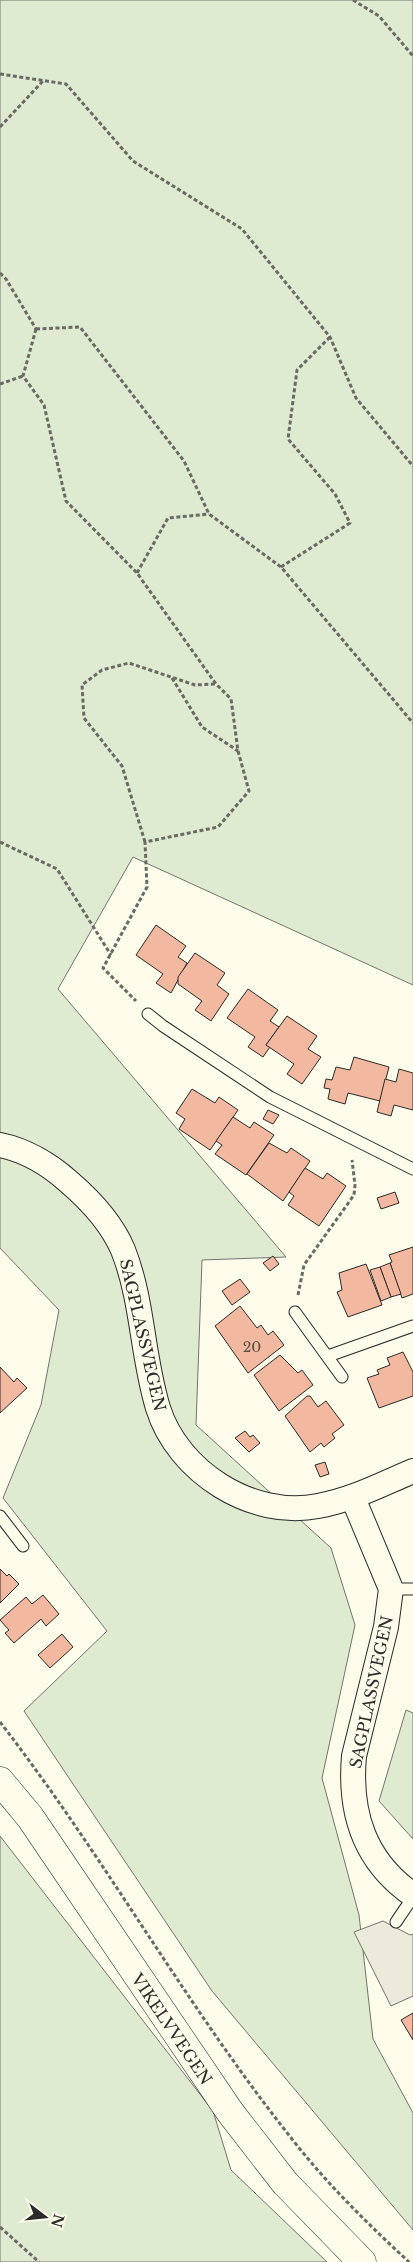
<svg xmlns="http://www.w3.org/2000/svg" width="413" height="2262" viewBox="0 0 413 2262" font-family="'Libre Baskerville',serif">
<style>
.green{fill:#deebd1;stroke:#74746e}
.parking{fill:#eceadb;stroke:#74746e}
.building{fill:#f2b8a0;stroke:#2b2b2b}
.lines{fill:none;stroke-linecap:round;stroke-linejoin:round}
.service-casing{stroke:#2b2b2b;stroke-width:13}
.minor-casing{stroke:#2b2b2b;stroke-width:26}
.tertiary-casing{stroke:#2b2b2b;stroke-width:29}
.path{stroke:#6a6964;stroke-width:3;stroke-dasharray:4 2.5;stroke-linecap:butt}
.service{stroke:#fdfbea;stroke-width:11}
.minor{stroke:#fdfbea;stroke-width:24}
.tertiary{stroke:#fdfbea;stroke-width:28}
.labels{text-anchor:middle;dominant-baseline:central;stroke-width:4;stroke-linejoin:round;paint-order:stroke}
.number-label{font-size:14px;fill:#5d4e48}
.street-label{font-size:16px;fill:#2b2b2b;stroke:#fdfbea}
</style>
<rect width="100%" height="100%" fill="#fdfbea"/>
<g class="green">
<path d="M0,0H413V985L133,857L58,989L286,1257L202,1260L196,1425L331,1548L355,1625L322,1778L359,1915L373,2039L413,2113V2230L212,1991L24,1711L107,1631L3,1498L41,1405L59,1310L0,1248Z"/>
<path d="M406,1710L413,1713V1839L379,1801Z"/>
<path d="M0,1836L213,2111L231,2170L327,2262H0Z"/>
</g>
<path class="parking" d="M383,1921L410,1935L413,1934V1996L391,2006L354,1932Z"/>
<g class="building">
<path d="M156,925L186,946L178,957L187,963L171,993L156,983L163,974L136,955Z"/>
<path d="M195,953L225,973L217,985L229,994L211,1021L195,1010L202,1001L178,984V977Z"/>
<path d="M248,989L278,1010L270,1021L279,1027L266,1045L270,1047L263,1057L248,1047L255,1037L227,1018Z"/>
<path d="M287,1016L317,1036L308,1049L321,1057L302,1084L287,1074L294,1064L266,1045Z"/>
<path d="M354,1057L389,1067L380,1101L348,1093L345,1104L328,1099L330,1089L324,1088L326,1079L332,1080L336,1067L350,1070Z"/>
<path d="M399,1069L413,1073V1110L394,1105L391,1116L377,1112L385,1079L396,1082Z"/>
<path d="M192,1089L215,1103L219,1097L238,1110L210,1150L179,1129L185,1119L176,1113Z"/>
<path d="M268,1110L279,1115L273,1124L263,1119Z"/>
<path d="M233,1117L250,1128L254,1122L274,1135L246,1175L215,1154L222,1145L216,1141Z"/>
<path d="M269,1143L287,1153L291,1148L310,1161L283,1201L247,1174Z"/>
<path d="M305,1168L323,1179L327,1173L346,1186L319,1226L288,1205L294,1196L289,1192Z"/>
<path d="M395,1192L399,1203L381,1209L377,1198Z"/>
<path d="M413,1247V1294L402,1298L390,1263L392,1262L389,1255Z"/>
<path d="M273,1256L279,1264L270,1271L263,1263Z"/>
<path d="M390,1263L401,1294L391,1297L380,1267Z"/>
<path d="M366,1264L382,1305L348,1317L337,1292L342,1290L339,1273Z"/>
<path d="M380,1267L391,1297L381,1301L370,1270Z"/>
<path d="M240,1279L250,1292L232,1305L222,1291Z"/>
<path d="M240,1306L257,1328L261,1325L268,1335L273,1331L284,1345L248,1373L215,1326Z"/>
<path d="M403,1352L413,1372V1396L379,1408L367,1378L379,1374L377,1370L390,1365L387,1358Z"/>
<path d="M280,1355L298,1373L302,1370L313,1385L279,1411L254,1375Z"/>
<path d="M0,1367L14,1382L17,1378L27,1388L0,1413Z"/>
<path d="M307,1396H310L318,1407L326,1401L344,1425L332,1434L335,1438L324,1447L321,1443L310,1452L285,1416Z"/>
<path d="M245,1431L250,1437L253,1435L260,1443L249,1452L235,1438Z"/>
<path d="M325,1462L329,1474L320,1477L315,1465Z"/>
<path d="M0,1569L7,1576L9,1574L19,1584L0,1603Z"/>
<path d="M43,1595L59,1614L46,1626L41,1619L14,1643L5,1633L9,1630L0,1620L26,1597L32,1604Z"/>
<path d="M62,1634L73,1647L50,1668L38,1655Z"/>
<path d="M413,2013V2040L401,2020Z"/>
</g>
<g class="lines">
<defs>
<g id="service">
<path d="M148,1014L163,1026L270,1097L413,1169"/>
<path d="M295,1312L342,1377"/>
<path d="M328,1356L413,1326"/>
<path d="M0,1516L23,1546"/>
<path d="M391,1589H413"/>
<path d="M396,1922L413,1897"/>
</g>
<g id="minor">
<path d="M0,1145C25,1150 50,1165 69,1182C90,1200 112,1224 123,1250C143,1300 142,1356 158,1408C178,1472 252,1519 318,1506C352,1500 382,1484 413,1471"/>
<path d="M353,1498L391,1589L386,1627L354,1756C349,1813 364,1861 413,1895"/>
</g>
<path id="tertiary" d="M0,1781L30,1817L230,2112L285,2183L362,2262"/>
</defs>
<use href="#service" class="service-casing"/>
<use href="#minor" class="minor-casing"/>
<use href="#tertiary" class="tertiary-casing"/>
<g class="path">
<path d="M353,0L379,16L413,56"/>
<path d="M0,74L66,84L133,161L242,229L330,337L356,398L413,466"/>
<path d="M0,127L43,81"/>
<path d="M0,273L6,279L36,329"/>
<path d="M36,329L23,376L44,405L66,501L137,573L216,684L231,699L238,751L249,791L218,827L145,842L147,887L103,968L136,1001"/>
<path d="M36,329L80,327L184,461L209,514L281,567L413,723"/>
<path d="M0,384L23,376"/>
<path d="M281,567L350,523L335,494L288,439L297,370L330,337"/>
<path d="M137,573L168,518L209,514"/>
<path d="M172,678L202,727L238,751"/>
<path d="M0,842L57,869L111,955"/>
<path d="M145,842L122,766L84,718L82,685L102,670L129,663L195,685L215,684"/>
<path d="M298,1295L304,1265L354,1195L355,1185L352,1160"/>
<path d="M0,1722C104,1856 186,2006 292,2139C327,2184 368,2224 409,2262"/>
<path d="M0,2227L39,2262"/>
</g>
<use href="#service" class="service"/>
<use href="#minor" class="minor"/>
<use href="#tertiary" class="tertiary"/>
</g>
<g class="labels">
<g class="number-label">
<text x="252" y="1347">20</text>
</g>
<g class="street-label">
<text transform="translate(143 1335) rotate(77)">SAGPLASSVEGEN</text>
<text transform="translate(371 1692) rotate(-78)">SAGPLASSVEGEN</text>
<text transform="translate(172 2029) rotate(56)">VIKELVVEGEN</text>
</g>
</g>
<g transform="translate(45 2217) rotate(106)" stroke="#fdfbea" stroke-width="4" paint-order="stroke">
<path d="M0-4L9 19L0 12L-9 19Z" fill="#2b2b2b"/>
<text y="-8" font-size="14" font-weight="bold" text-anchor="middle" fill="#2b2b2b">N</text>
</g>
</svg>
